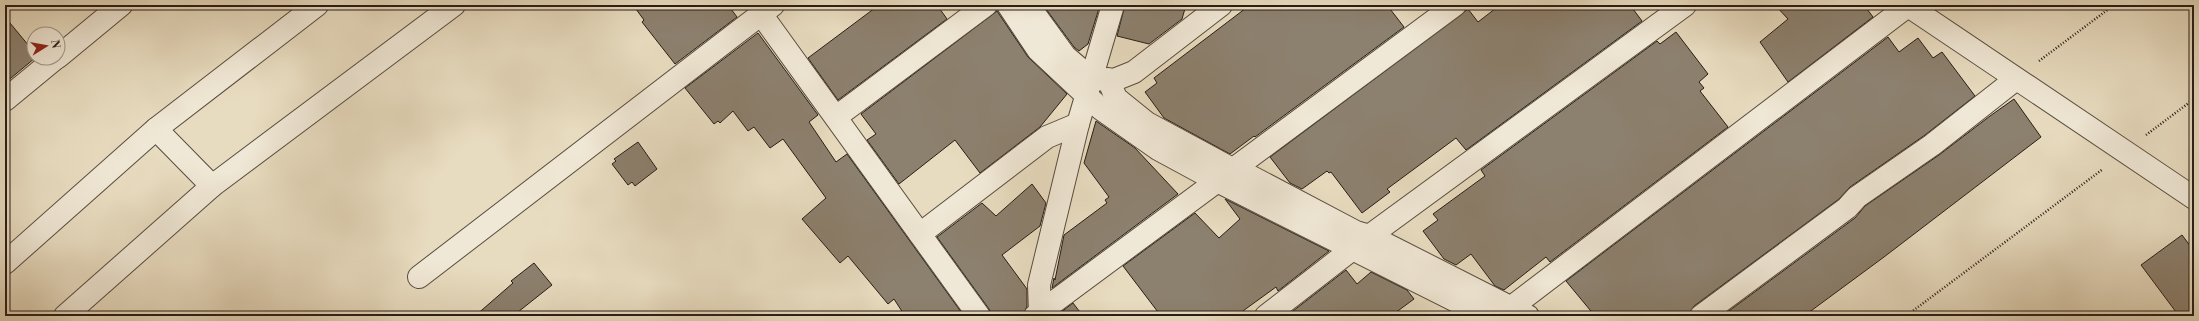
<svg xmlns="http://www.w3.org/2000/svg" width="2199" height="321" viewBox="0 0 2199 321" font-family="'Libre Bodoni',serif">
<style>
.building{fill:#8c806e;stroke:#281d16}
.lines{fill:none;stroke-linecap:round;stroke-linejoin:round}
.minor-casing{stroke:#584d40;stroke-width:24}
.path{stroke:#281d16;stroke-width:2.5;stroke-dasharray:1 2;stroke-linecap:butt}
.minor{stroke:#f0e8d6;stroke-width:22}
</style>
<rect width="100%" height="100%" fill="#e8dcc0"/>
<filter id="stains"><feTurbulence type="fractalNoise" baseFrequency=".005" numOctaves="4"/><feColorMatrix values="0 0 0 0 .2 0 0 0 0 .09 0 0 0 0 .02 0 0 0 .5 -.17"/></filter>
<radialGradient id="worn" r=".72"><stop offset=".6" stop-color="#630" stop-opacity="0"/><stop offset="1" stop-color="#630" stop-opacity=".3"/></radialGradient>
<g class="building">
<path d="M633,5H728L737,17L675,64L642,22L644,20Z"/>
<path d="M879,5H937L947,19L838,100L808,58Z"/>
<path d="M1043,5H1100L1088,44L1079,51L1074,47Z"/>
<path d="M1125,5H1186L1182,19L1149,44L1117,36Z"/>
<path d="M1250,5H1387L1404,27L1255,137L1254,136L1230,154L1164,118L1145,92L1157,83L1154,78Z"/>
<path d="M1500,5H1630L1642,21L1466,150L1456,138L1387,189L1390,192L1362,213L1331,172L1329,173L1327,171L1302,189L1290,183L1270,157L1468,9L1478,22Z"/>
<path d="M1775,5H1864L1873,17L1788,82L1760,42L1788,19Z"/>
<path d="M997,11L1028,57L1067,94L1040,127L980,173L955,140L899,184L867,140L876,134L861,114Z"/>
<path d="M5,17L34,52L35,58L5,83Z"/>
<path d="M1676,32L1708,74L1699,82L1704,88L1700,91L1728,127L1550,262L1546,257L1504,290L1495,286L1471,254L1456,265L1444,259L1423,231L1438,220L1433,214L1485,176L1481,170L1657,41L1660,44Z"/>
<path d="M758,33L818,115L809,122L836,162L847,154L964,316H905L894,299L888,304L848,256L840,263L802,219L826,198L783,139L770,148L754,127L748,131L733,111L720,123L718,121L714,124L685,88Z"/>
<path d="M1888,37L1899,52L1918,38L1933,58L1942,52L1975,96L1925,135L1850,187L1839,199L1694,306L1689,316H1595L1566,281Z"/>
<path d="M2014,99L2041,137L1884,257L1804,316H1722L1855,218L1865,206L1939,155L1990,116Z"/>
<path d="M1096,121L1135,148L1178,194L1052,288L1054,278L1055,280L1064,235L1107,203L1105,200L1109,197L1084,163Z"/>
<path d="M638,142L657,169L635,186L632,182L628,185L612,164L616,161L614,159Z"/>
<path d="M1032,184L1046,203L1040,226L1002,255L1027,289V306L1023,316H991L989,309L937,237L982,203L996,216Z"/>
<path d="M1225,199L1329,251L1278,291L1276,287L1236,316H1161L1123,266L1195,213L1219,238L1240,219Z"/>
<path d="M2182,235L2194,251V316H2179L2141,265Z"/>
<path d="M534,263L552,285L513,316H475L513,283L511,281Z"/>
<path d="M1346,270L1357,284L1371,272L1407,290L1414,299L1391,316H1297L1293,311Z"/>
<path d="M1073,303L1083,316H1056Z"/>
</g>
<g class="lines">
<defs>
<g id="minor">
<path d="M1008,5L1038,50L1101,109L1158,149L1219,182L1486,316"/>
<path d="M1028,5L1065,56L1092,79L1114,80L1134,72L1221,5"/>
<path d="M1907,5L2194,198"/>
<path d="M761,14L979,316"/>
<path d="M58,57L121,5"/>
<path d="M1108,79L1116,98L1147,123L1234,170L1246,174L1356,232L1370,236L1504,304L1509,309L1528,316"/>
<path d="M5,100L56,58"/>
<path d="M836,117L986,5"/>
<path d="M156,129L212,186"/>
<path d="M920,234L1047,137L1078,124"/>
<path d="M5,263L156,129L317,5"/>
<path d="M419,277L773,5"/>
<path d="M1509,309L1909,5"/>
<path d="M1040,312L1039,285L1078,124L1113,5"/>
<path d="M65,316L212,186L454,5"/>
<path d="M1035,316L1455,5"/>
<path d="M1266,316L1368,237L1685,5"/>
<path d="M1701,316L1847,208L1857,197L1932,145L2016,79"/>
</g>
</defs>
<use href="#minor" class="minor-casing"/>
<g class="path">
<path d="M2039,61L2114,5"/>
<path d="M2146,135L2194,99"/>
<path d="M1906,316L2103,169"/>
</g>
<use href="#minor" class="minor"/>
</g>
<rect width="2199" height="321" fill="none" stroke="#e8dcc0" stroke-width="20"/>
<rect x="6" y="6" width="2187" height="309" fill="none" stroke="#281d16" stroke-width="2"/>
<rect x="10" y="10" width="2179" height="301" fill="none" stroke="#281d16"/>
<g transform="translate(46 46) rotate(79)"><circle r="19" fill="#f0e8d6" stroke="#a09789"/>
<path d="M0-3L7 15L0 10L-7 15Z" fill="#8f2418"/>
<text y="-6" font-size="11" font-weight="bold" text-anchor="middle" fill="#281d16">N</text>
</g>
<rect width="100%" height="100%" filter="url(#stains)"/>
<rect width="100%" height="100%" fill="url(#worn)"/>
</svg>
